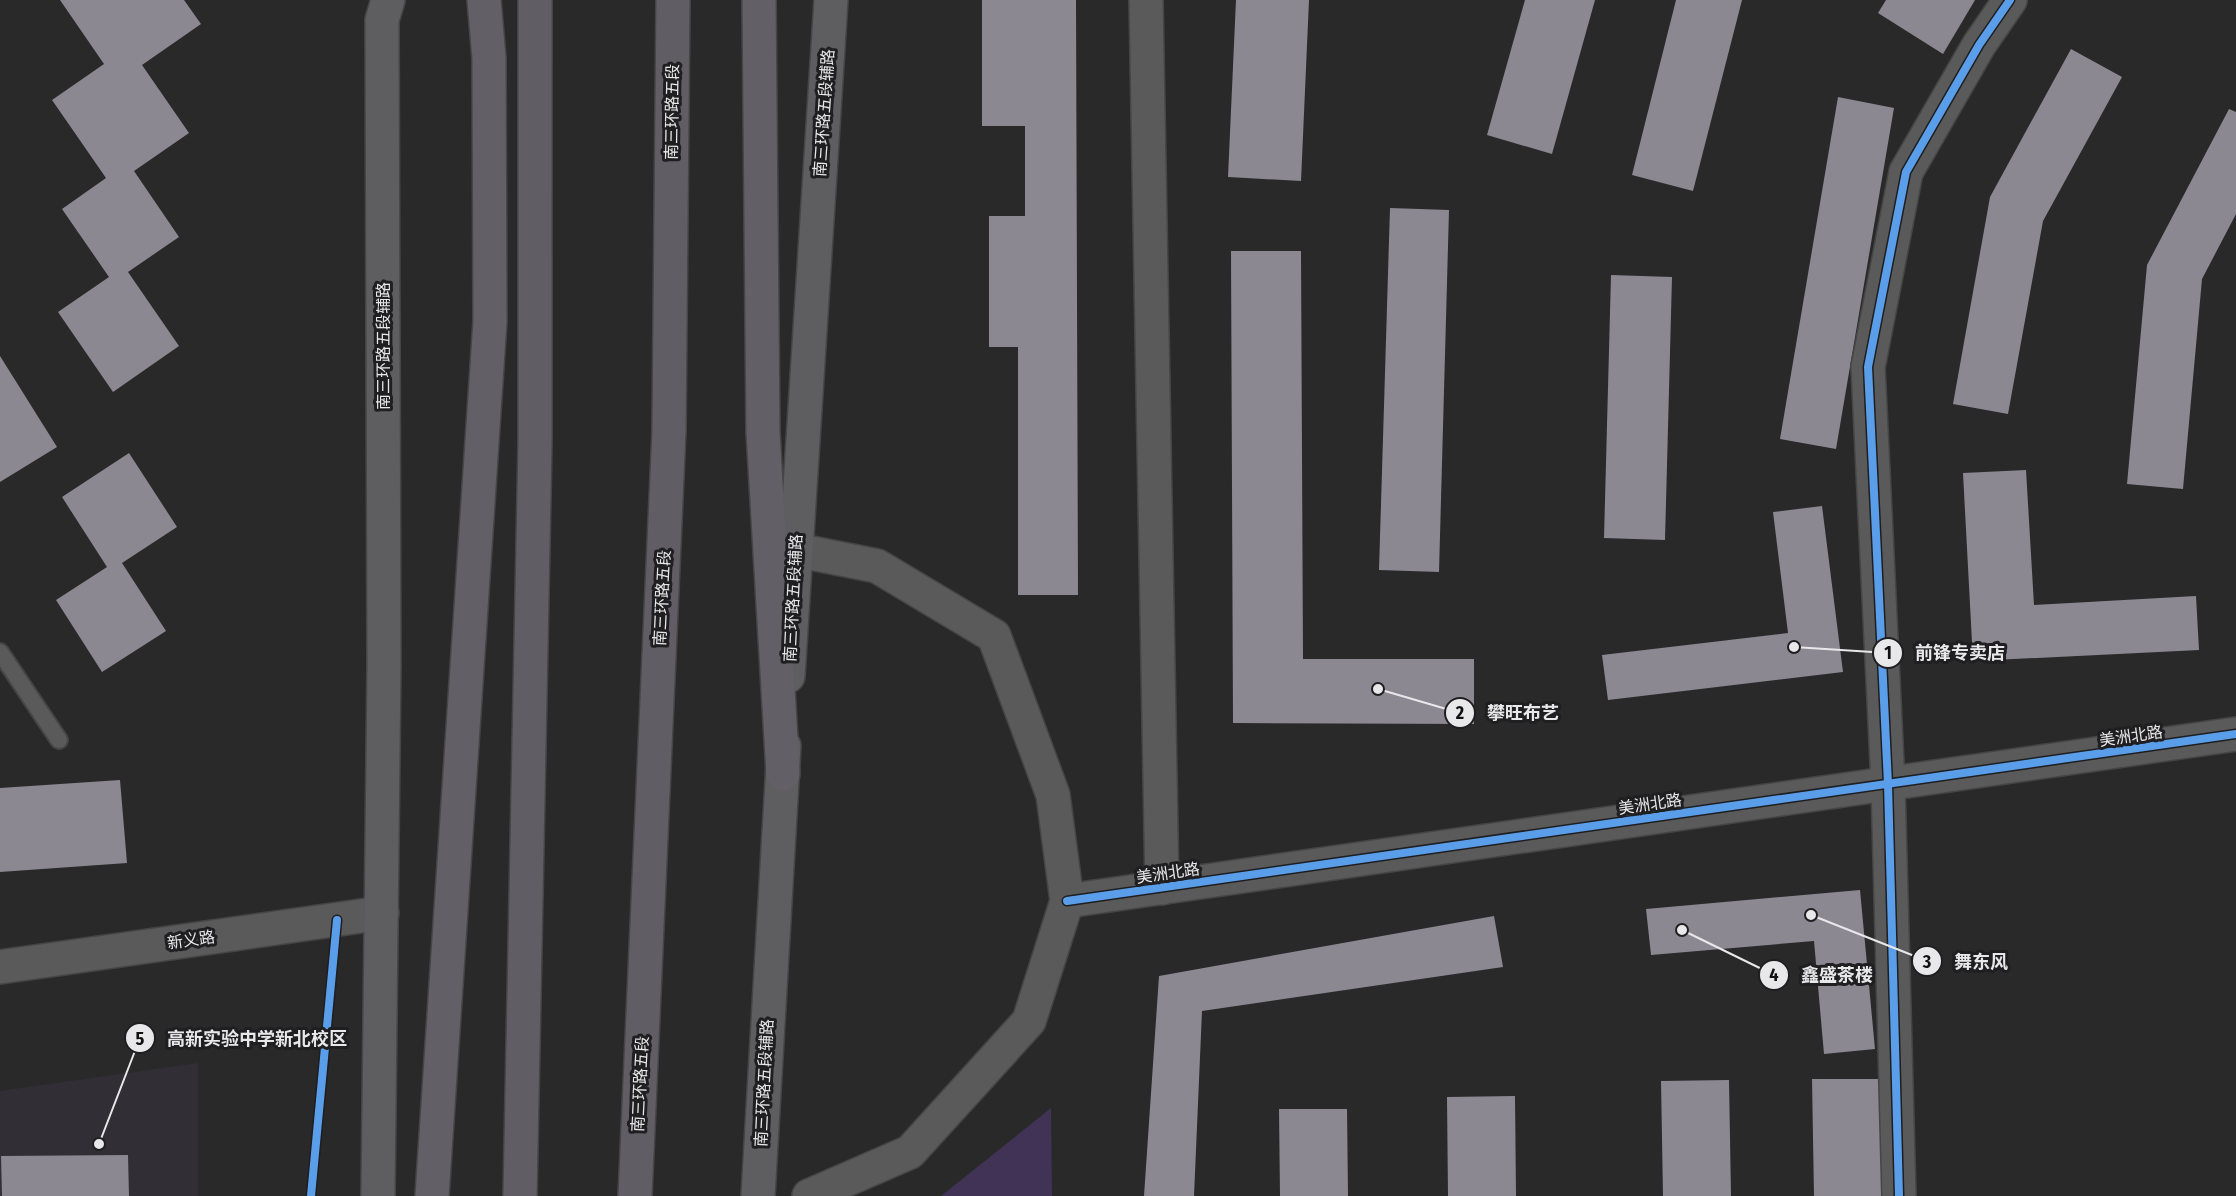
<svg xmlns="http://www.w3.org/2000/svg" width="2236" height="1196" viewBox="0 0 2236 1196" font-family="'Fira Sans Condensed','Noto Sans SC',sans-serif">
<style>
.built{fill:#312f35}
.green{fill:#413356}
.building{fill:#8b8892}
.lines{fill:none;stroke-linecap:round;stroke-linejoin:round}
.service-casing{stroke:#454545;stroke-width:20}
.minor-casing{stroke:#454545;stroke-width:36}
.tertiary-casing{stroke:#454545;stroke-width:36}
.secondary-casing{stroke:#454545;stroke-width:36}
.trunk-casing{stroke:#454545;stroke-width:36}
.motorway-casing{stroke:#454545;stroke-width:36}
.service{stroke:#5a5a5a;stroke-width:16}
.minor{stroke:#5a5a5a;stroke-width:33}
.tertiary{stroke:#5a5a5a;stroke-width:33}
.secondary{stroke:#5e5d5f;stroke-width:33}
.trunk{stroke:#605e64;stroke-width:33}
.motorway{stroke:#625f66;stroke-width:33}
.cycleway-casing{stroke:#1f1e20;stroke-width:11}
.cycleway{stroke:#5a9eea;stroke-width:8}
.labels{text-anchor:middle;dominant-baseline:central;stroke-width:6;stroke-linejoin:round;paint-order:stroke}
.street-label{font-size:16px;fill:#e8e7e9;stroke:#1f1e20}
.leader{fill:none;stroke:#e8e7e9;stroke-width:2}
.callout-dot{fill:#e8e7e9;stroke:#1f1e20;stroke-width:2}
.mark-label{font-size:18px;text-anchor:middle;font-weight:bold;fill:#111}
.callout-label{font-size:18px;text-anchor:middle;font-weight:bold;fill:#e8e7e9;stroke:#1f1e20;stroke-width:6;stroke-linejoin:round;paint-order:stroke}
</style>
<rect width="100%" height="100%" fill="#292929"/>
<path class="built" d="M198,1063V1196H0V1091Z"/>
<path class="green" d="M1051,1108L1052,1196H941Z"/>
<g class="building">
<path d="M60,0H184L201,24L142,65L189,133L134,171L179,237L128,272L179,346L113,392L58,312L109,277L62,209L106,178L52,100L104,64Z"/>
<path d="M982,0H1076L1078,595H1018V347H989V216H1025V126H982Z"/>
<path d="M1236,0H1309L1301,181L1228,177Z"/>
<path d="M1525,0H1595L1552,154L1487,135Z"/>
<path d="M1676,0H1742L1693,191L1632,175Z"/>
<path d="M1886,0H1975L1943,54L1878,13Z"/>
<path d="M2071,49L2122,77L2043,221L2008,414L1953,404L1990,197Z"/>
<path d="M1838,97L1894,108L1836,449L1780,439Z"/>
<path d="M2229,109L2236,112V214L2202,279L2183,489L2127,484L2147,265Z"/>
<path d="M1390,208L1449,210L1439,572L1379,570Z"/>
<path d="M1231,251H1301L1303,659H1474V724L1233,723Z"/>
<path d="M1611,275L1672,277L1665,540L1604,538Z"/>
<path d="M0,356L57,447L0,482Z"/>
<path d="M129,453L177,527L122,563L166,631L102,672L56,600L107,567L62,497Z"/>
<path d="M2026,470L2034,605L2196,596L2199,650L1973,661L1963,473Z"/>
<path d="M1822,506L1843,672L1608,700L1602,655L1788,633L1773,512Z"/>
<path d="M120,780L127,863L0,872V788Z"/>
<path d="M1860,890L1875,1049L1824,1054L1814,941L1651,955L1646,909Z"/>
<path d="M1494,916L1503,967L1202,1011L1194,1196H1144L1159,976Z"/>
<path d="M1812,1079H1880L1882,1196H1814Z"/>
<path d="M1729,1080L1731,1196H1663L1661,1081Z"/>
<path d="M1515,1096L1516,1196H1448L1447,1097Z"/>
<path d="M1279,1109H1347L1348,1196H1280Z"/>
<path d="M128,1155L129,1196H2L1,1156Z"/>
</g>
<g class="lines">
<defs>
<path id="service" d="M0,652L59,740"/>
<g id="minor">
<path d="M1146,0L1162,888"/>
<path d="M796,550L877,566L994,636L1053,795L1067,901L1029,1021L910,1152L809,1196"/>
<path d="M0,967L382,913"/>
<path d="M1899,1196L1888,784L1868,367L1906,172L1979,45L2010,0"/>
</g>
<path id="tertiary" d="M1067,901L2236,734"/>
<g id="secondary">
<path d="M788,676L831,0"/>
<path d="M378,1196L384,665L382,20L388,0"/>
<path d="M758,1196L784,746"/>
</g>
<g id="trunk">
<path d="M520,1196L535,444V0"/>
<path d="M635,1196L669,431L673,0"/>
</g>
<g id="motorway">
<path d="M759,0L763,432L783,774"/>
<path d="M432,1196L490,321L489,58L484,0"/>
</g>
</defs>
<use href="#service" class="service-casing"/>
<use href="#minor" class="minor-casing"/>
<use href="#tertiary" class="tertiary-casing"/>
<use href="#secondary" class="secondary-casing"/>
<use href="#trunk" class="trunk-casing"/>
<use href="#motorway" class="motorway-casing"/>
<use href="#service" class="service"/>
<use href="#minor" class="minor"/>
<use href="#tertiary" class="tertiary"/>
<use href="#secondary" class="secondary"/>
<use href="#trunk" class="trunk"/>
<use href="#motorway" class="motorway"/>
<defs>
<g id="cycleway">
<path d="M1067,901L2236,734"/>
<path d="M311,1196L337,920"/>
<path d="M1899,1196L1888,784L1868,367L1906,172L1979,45L2010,0"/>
</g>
</defs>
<use href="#cycleway" class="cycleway-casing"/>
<use href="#cycleway" class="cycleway"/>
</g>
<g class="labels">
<g class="street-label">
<text transform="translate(672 112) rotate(-89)">南三环路五段</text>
<text transform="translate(824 113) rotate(-86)">南三环路五段辅路</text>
<text transform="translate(383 346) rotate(-90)">南三环路五段辅路</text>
<text transform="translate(662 598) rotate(-87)">南三环路五段</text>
<text transform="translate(793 598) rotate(-87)">南三环路五段辅路</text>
<text transform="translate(2131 736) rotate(-8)">美洲北路</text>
<text transform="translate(1650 804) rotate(-8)">美洲北路</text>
<text transform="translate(1168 873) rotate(-8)">美洲北路</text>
<text transform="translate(191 940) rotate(-8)">新义路</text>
<text transform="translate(764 1083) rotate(-87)">南三环路五段辅路</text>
<text transform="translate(640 1084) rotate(-87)">南三环路五段</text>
</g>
</g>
<path class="leader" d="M1794 647L1888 653M1378 689L1460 713M1811 915L1927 961M1682 930L1774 975M99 1144L140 1038"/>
<g class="callout-dot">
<circle cx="1794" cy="647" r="6"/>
<circle cx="1378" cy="689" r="6"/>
<circle cx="1811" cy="915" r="6"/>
<circle cx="1682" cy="930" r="6"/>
<circle cx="99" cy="1144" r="6"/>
<circle cx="1888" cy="653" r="15"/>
<circle cx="1460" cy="713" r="15"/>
<circle cx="1927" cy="961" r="15"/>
<circle cx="1774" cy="975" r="15"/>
<circle cx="140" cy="1038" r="15"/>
</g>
<g class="mark-label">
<text x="1888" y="659">1</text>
<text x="1460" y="719">2</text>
<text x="1927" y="968">3</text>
<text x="1774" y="981">4</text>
<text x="140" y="1045">5</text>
</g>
<g class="callout-label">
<text x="1960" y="659">前锋专卖店</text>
<text x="1523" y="719">攀旺布艺</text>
<text x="1981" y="968">舞东风</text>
<text x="1837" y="981">鑫盛茶楼</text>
<text x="257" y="1045">高新实验中学新北校区</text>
</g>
</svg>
